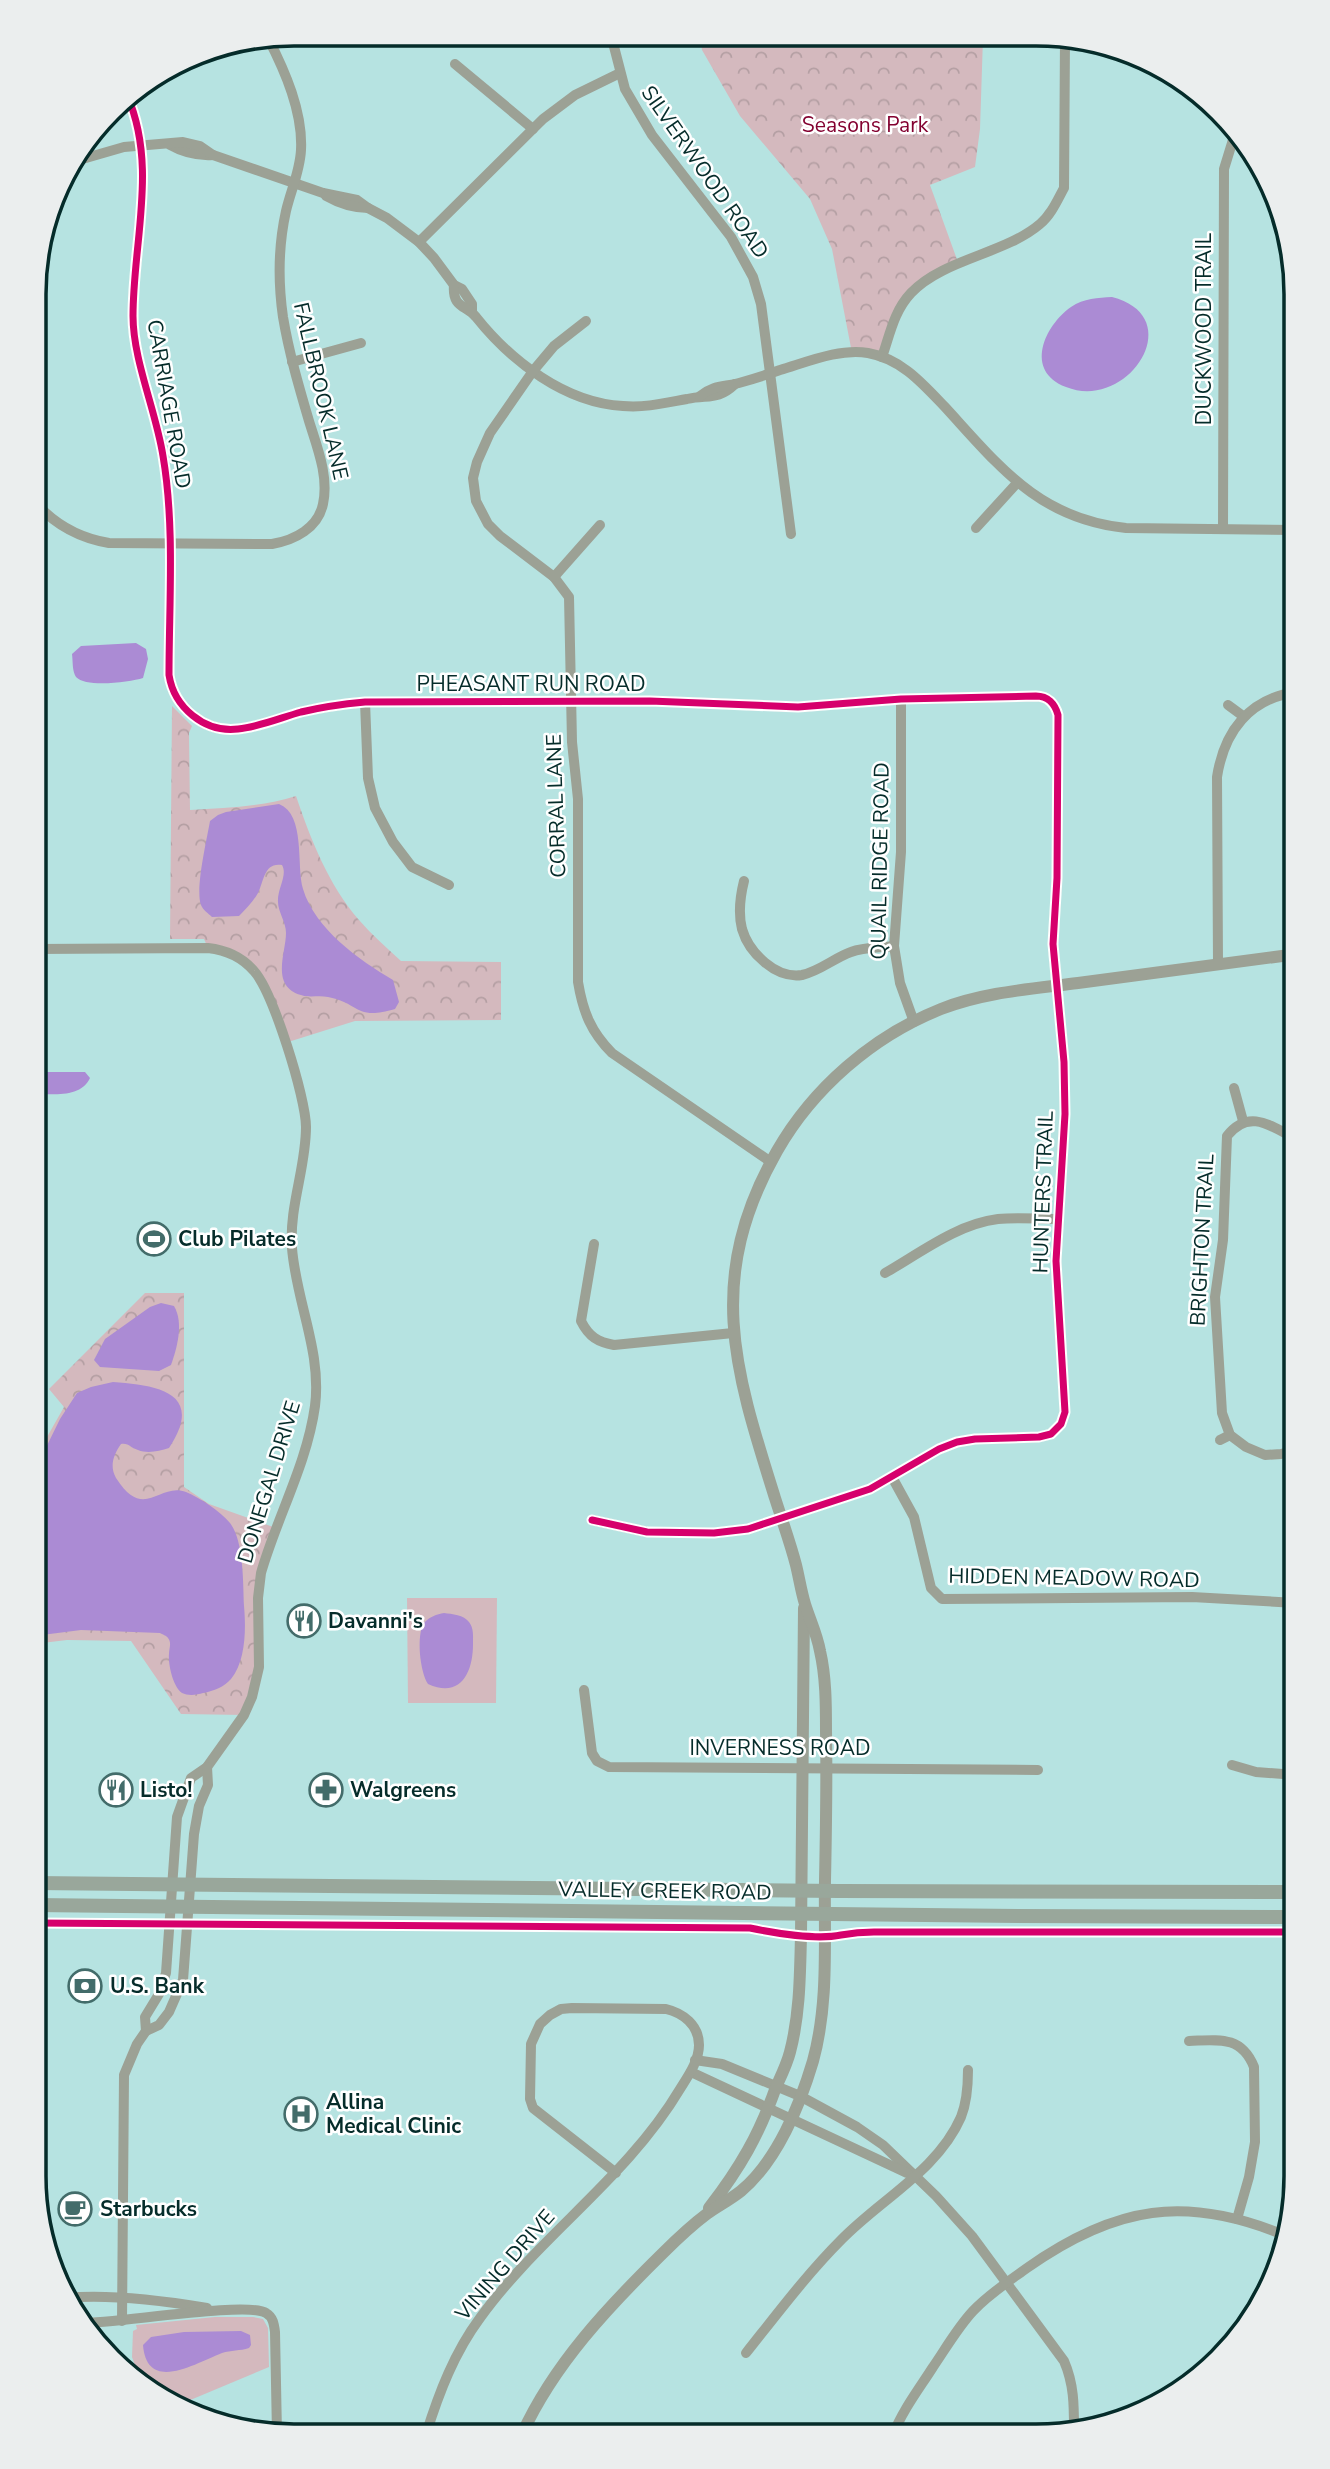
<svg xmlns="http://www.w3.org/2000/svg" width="1330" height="2469" viewBox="0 0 1330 2469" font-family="'Nunito Sans',sans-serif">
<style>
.grass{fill:#d4b9be}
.park{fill:url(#park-crowns)}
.water{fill:#ab8bd4}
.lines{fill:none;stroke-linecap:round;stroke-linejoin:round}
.minor{stroke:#9ca195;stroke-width:10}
.tertiary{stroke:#9ca195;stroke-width:12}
.secondary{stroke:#99a79b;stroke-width:14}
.cycleway-casing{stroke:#fff;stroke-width:11}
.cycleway{stroke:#d6006c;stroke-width:7}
.labels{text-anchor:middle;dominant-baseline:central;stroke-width:5;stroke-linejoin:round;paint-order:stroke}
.park-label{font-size:21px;fill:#830130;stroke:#fff}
.street-label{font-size:21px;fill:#052c2a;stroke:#fff}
.poi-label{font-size:21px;font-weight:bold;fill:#052c2a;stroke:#fff;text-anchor:start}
.rim{fill:none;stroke:#052c2a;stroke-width:3.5}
</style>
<defs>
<pattern id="park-crowns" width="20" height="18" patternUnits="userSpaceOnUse" patternTransform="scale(1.75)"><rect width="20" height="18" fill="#d4b9be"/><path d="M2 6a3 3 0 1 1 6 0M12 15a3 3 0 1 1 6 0" fill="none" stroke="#b49fa3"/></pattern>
</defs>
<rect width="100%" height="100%" fill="#b6e3e1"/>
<g class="grass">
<path d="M407,1598H497L496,1703H408Z"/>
<path d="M34,1925H38V2035L37,2047L33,2052Z"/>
<path d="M215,2317H253L263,2319L268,2328L269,2367L176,2406L159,2396L151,2382L136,2368L132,2357L133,2331L137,2329L136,2325Z"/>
</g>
<g class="park">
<path d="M700,36L983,38L980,129L975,167L930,185L959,265L911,292L882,357L852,353L832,249L810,199L740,116L702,50Z"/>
<path d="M172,706L192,726L189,733L190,810C225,808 262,807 296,796C311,840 328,884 359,920C372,935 387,948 401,961L501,962V1020L355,1021L285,1043L267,994L248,965L208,948L204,939H170Z"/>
<path d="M1297,776V954H1295L1293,785Z"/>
<path d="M145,1293H184V1487L209,1504L276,1528L261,1573L260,1654L244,1715L181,1714L131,1641L67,1640L34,1644V1460L64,1407L49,1389Z"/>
</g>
<g class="water">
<path d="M1112,297C1190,317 1128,412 1066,387C1024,371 1044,326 1071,307C1084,298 1098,298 1112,297Z"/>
<path d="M136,643L146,649L148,659L143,678C130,682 86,688 76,677C72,671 73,661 72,654L81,646Z"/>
<path d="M279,804C306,815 296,865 303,889C315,929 359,960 393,980L399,1002L395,1009C355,1021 360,1003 328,997C319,995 309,998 301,995C270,986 286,953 286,933C286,922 278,912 278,902C277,889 288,875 282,865C264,862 264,881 258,893C253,902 246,909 239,916L212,917C208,913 203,910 201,905C195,889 207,839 210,821L218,815L226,812Z"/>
<path d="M35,1072H85L90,1078C81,1098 53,1094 34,1094Z"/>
<path d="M161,1303L174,1306C184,1323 177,1348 171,1365L159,1371L100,1367L94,1360L105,1339L150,1307Z"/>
<path d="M113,1382C156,1385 206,1392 169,1448C159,1451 148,1454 138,1450C130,1448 130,1443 121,1444C114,1454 109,1466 116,1478C144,1522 159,1482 186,1492C200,1498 220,1511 230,1523C244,1541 243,1583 244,1606C246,1628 246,1661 231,1679C224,1687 214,1691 203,1693C197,1695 188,1696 182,1693C173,1687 168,1664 169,1654C169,1648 172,1643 168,1638C167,1636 162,1634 160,1633L81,1630L34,1636V1472L60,1419L77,1393L91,1387Z"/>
<path d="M444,1613C452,1614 464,1615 469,1622C474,1628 473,1637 473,1644C473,1672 461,1699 428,1684C420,1672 416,1635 424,1623C429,1617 437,1614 444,1613Z"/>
<path d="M241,2331L250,2335L251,2345L249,2348C240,2351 231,2350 222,2353C196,2363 147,2394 143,2345L151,2337L184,2332Z"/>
</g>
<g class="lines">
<g class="minor">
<path d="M611,35L625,89L652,135L731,237L753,277L761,304L791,534"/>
<path d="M455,64L533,129"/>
<path d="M127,95C158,166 133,241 133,316C133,360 156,411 163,456C175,526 169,604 169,675C174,707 204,733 238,729C259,727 280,718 301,712C322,707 343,704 365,702L650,701L798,707L901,699L1036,696C1048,696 1055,704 1058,715L1057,878L1053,944L1064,1062L1065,1114L1056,1261L1065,1412L1061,1424L1051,1434L1039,1437L975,1439L957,1442L939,1449L870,1489L748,1529L714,1533L647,1532L592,1520"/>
<path d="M170,145C184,153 197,156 213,155"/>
<path d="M72,162L124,147L183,142L200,146L213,155L323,193L357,200L368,208L387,218L419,242L434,258L454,285L462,289L472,304V312"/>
<path d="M326,196C340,204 352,208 368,208"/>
<path d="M419,242L543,119L575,95L620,73"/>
<path d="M454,285C452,308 466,305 476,317C511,361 565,403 623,406C645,408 665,403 687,399C708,394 717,401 735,384"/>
<path d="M586,321L554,346L533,371L490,433L477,462L473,478L476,501L488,524L500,536L554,577L569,597L572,742L578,799V982C583,1012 591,1032 612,1053L771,1162"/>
<path d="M882,357C890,334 894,311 911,293C943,259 1005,254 1040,224C1051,215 1057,201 1064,188L1065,38"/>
<path d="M292,362L361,343"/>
<path d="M700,396C713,385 724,387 739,383C753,379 766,375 780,370C807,362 840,348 868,353C902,359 923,384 945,407C1000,467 1039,519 1126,528L1297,530"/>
<path d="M35,502C55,525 79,538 109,543L272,544C295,540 318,528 323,504C329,476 317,447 309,421C299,387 289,353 283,317C278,282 278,247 286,211C291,190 300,171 301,150C303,112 285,71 268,38"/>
<path d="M976,528L1017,483"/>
<path d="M1223,529L1224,169L1236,130"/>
<path d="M554,577L600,525"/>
<path d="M901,699V852L894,946L900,983L914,1022"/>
<path d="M365,702L368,778L375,808L393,842L412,867L449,885"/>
<path d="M1228,705L1243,716"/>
<path d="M744,881C740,897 738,913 742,929C749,953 776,979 802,975C820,971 834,958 851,952C864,947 880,948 894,946"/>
<path d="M35,949L208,948C226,950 242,957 254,971C273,992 306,1098 306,1127C306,1168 289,1206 292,1248C296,1301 322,1352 315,1406C307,1464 277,1517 261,1573L258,1598L259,1667L252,1697L244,1715L207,1767L191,1778L177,1817L166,1973L159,1994L145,2017L146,2031"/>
<path d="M1218,964L1217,777C1224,732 1249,698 1297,692"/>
<path d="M1234,1088L1243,1121"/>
<path d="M594,1244L581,1321C589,1337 598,1342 614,1345L733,1333"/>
<path d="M885,1273C920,1253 957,1224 998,1219C1017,1217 1039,1219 1058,1219"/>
<path d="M1220,1440L1230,1435"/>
<path d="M1296,1450L1281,1454L1265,1455L1246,1447L1230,1435L1222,1413L1215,1297L1223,1240L1227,1136C1249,1108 1271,1126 1296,1139"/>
<path d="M892,1477L914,1517L931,1588L942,1599L1192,1597L1296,1603"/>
<path d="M584,1690L592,1753L597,1761L609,1767L1038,1770"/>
<path d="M1232,1765L1256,1772L1296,1775"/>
<path d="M1189,2041C1218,2040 1241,2035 1254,2067L1255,2142L1249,2177L1237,2219"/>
<path d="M695,2060L722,2064L800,2096L857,2127L883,2145L936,2196L972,2236L1064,2361C1074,2384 1074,2405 1074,2430"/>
<path d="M691,2072L907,2173"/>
<path d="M66,2298C109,2294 165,2301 207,2308"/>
<path d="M122,2321L124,2075L137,2044L146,2031L159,2025L169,2012L183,1980L194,1834L199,1806L208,1785L207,1767"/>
<path d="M80,2323C112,2324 248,2301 266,2313C273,2317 274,2324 275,2332L277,2434"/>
<path d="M746,2353C777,2314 807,2274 842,2239C881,2199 938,2170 961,2117C967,2102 968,2086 968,2070"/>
<path d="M426,2434C439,2393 454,2353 480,2318C540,2235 627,2178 680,2089C688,2076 699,2061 699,2045C699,2025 683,2013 666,2009L572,2008L561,2009L550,2015L540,2024L531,2044L530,2099L533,2108L616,2173"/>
<path d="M893,2435C902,2411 919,2389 933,2367C946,2348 958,2327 973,2311C989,2294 1009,2281 1027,2268C1115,2206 1186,2194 1286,2236"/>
</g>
<g class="tertiary">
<path d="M709,2208C740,2168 759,2135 776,2087C781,2076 787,2064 790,2052C800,2014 800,1974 801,1935L804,1608"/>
<path d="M522,2434C554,2364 608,2307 663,2253C677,2239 692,2225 708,2213C718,2206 731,2199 741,2191C777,2161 800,2105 813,2061C829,2003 824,1941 825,1881C826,1831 827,1781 826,1731C826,1705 826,1677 820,1651C817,1634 810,1620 805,1604C801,1591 799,1577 796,1565C790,1542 782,1520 775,1498C734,1368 705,1278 777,1151C813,1088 873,1036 941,1009C984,992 1032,989 1078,983C1151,973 1224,963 1297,954"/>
</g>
<g class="secondary">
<path d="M34,1883L839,1891L1296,1892"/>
<path d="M34,1905L1018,1916L1296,1917"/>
</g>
<defs>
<g id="cycleway">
<path d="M127,95C158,166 133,241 133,316C133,360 156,411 163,456C175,526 169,604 169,675C174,707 204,733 238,729C259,727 280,718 301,712C322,707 343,704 365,702L650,701L798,707L901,699L1036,696C1048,696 1055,704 1058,715L1057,878L1053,944L1064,1062L1065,1114L1056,1261L1065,1412L1061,1424L1051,1434L1039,1437L975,1439L957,1442L939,1449L870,1489L748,1529L714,1533L647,1532L592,1520"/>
<path d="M34,1923L750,1928C774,1933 817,1940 841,1935C852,1933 863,1932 874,1932H1296"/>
</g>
</defs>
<use href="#cycleway" class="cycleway-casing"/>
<use href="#cycleway" class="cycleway"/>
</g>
<defs>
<symbol id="stadium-ring" viewBox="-11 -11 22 22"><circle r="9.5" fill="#fff" stroke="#436c6a" stroke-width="1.5"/><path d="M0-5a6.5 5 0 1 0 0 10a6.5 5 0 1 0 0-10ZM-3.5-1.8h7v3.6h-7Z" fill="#436c6a"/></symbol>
<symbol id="restaurant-ring" viewBox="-11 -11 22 22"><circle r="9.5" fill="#fff" stroke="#436c6a" stroke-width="1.5"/><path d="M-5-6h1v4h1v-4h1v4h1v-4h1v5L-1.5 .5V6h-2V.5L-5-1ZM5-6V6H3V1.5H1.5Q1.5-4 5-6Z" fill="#436c6a"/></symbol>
<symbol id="pharmacy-ring" viewBox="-11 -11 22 22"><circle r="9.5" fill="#fff" stroke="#436c6a" stroke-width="1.5"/><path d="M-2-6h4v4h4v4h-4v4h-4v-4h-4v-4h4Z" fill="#436c6a"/></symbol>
<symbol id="bank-ring" viewBox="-11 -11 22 22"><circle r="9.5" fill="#fff" stroke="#436c6a" stroke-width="1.5"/><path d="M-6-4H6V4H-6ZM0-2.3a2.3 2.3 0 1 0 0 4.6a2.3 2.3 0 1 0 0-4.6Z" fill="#436c6a"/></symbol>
<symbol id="hospital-ring" viewBox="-11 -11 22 22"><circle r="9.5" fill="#fff" stroke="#436c6a" stroke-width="1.5"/><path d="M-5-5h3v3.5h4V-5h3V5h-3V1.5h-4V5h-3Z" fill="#436c6a"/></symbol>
<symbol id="cafe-ring" viewBox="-11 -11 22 22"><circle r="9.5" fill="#fff" stroke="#436c6a" stroke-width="1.5"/><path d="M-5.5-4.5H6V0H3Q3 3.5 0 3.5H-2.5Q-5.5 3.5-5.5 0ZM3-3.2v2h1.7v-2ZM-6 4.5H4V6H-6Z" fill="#436c6a"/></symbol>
</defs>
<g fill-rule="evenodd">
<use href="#stadium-ring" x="135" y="1220" width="38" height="38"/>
<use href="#restaurant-ring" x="285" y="1602" width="38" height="38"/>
<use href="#restaurant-ring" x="97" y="1771" width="38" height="38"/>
<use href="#pharmacy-ring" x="307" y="1771" width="38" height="38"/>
<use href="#bank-ring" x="66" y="1967" width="38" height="38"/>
<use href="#hospital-ring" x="282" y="2095" width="38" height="38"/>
<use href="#cafe-ring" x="56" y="2190" width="38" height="38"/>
</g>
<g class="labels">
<g class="park-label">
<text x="865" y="125">Seasons Park</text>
</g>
<g class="street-label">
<text transform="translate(705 172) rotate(55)">SILVERWOOD ROAD</text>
<text transform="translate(1204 329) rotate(-90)">DUCKWOOD TRAIL</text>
<text transform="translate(321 391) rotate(77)">FALLBROOK LANE</text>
<text transform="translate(169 404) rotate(80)">CARRIAGE ROAD</text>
<text x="531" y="684">PHEASANT RUN ROAD</text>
<text transform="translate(556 806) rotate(-92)">CORRAL LANE</text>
<text transform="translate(880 861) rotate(-89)">QUAIL RIDGE ROAD</text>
<text transform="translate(1043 1192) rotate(-88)">HUNTERS TRAIL</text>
<text transform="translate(1202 1240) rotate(-87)">BRIGHTON TRAIL</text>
<text transform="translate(269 1482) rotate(-73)">DONEGAL DRIVE</text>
<text transform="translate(1074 1578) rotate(1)">HIDDEN MEADOW ROAD</text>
<text x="780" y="1748">INVERNESS ROAD</text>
<text transform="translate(665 1891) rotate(1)">VALLEY CREEK ROAD</text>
<text transform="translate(505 2265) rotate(-49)">VINING DRIVE</text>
</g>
<g class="poi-label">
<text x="178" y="1239">Club Pilates</text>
<text x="328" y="1621">Davanni's</text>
<text x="140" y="1790">Listo!</text>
<text x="350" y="1790">Walgreens</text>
<text x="110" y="1986">U.S. Bank</text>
<text x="326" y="2102">Allina<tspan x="326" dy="24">Medical Clinic</tspan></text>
<text x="100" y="2209">Starbucks</text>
</g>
</g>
<path d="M0 0H1330V2469H0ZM294 46H1036A248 248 0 0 1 1284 294V2176A248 248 0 0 1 1036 2424H294A248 248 0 0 1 46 2176V294A248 248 0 0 1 294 46Z" fill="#ebeeee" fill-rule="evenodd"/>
<path class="rim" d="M294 46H1036A248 248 0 0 1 1284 294V2176A248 248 0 0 1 1036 2424H294A248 248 0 0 1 46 2176V294A248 248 0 0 1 294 46Z"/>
</svg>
